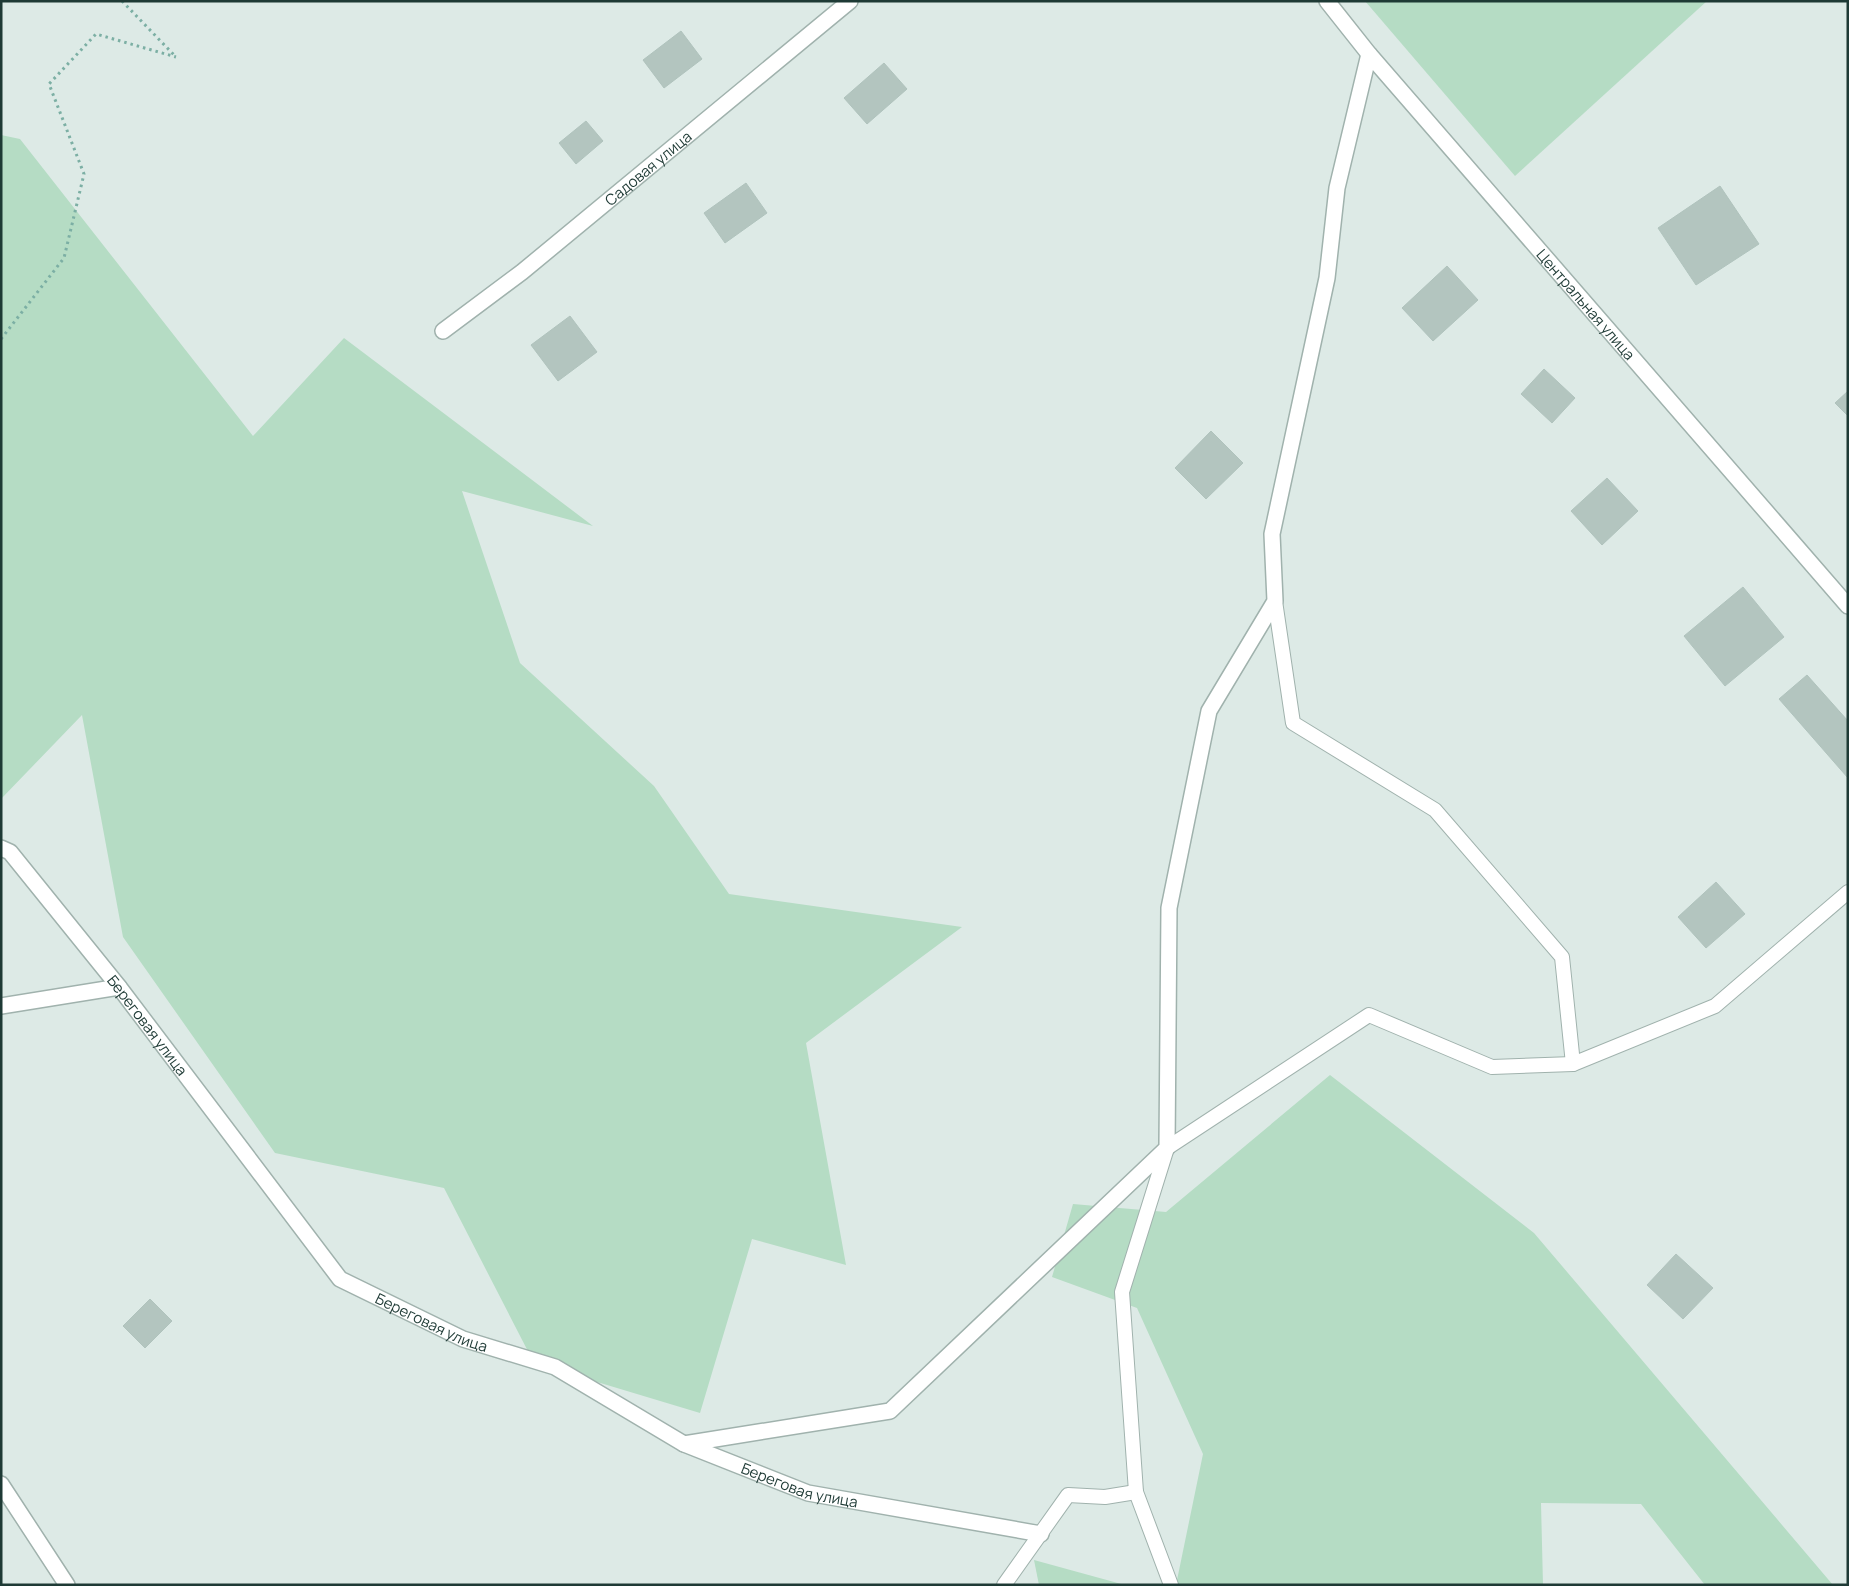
<svg xmlns="http://www.w3.org/2000/svg" width="1849" height="1586" viewBox="0 0 1849 1586" font-family="Manrope,sans-serif">
<style>
.green{fill:#b5dcc4}
.building{fill:#b3c5bf;stroke:#b0c3bd}
.lines{fill:none;stroke-linecap:round;stroke-linejoin:round}
.service-casing{stroke:#a0b2ad;stroke-width:16}
.minor-casing{stroke:#a0b2ad;stroke-width:18}
.path{stroke:#7cafa4;stroke-width:3;stroke-dasharray:2.5 4;stroke-linecap:butt}
.service{stroke:#fff;stroke-width:14}
.minor{stroke:#fff;stroke-width:15}
.labels{text-anchor:middle;dominant-baseline:central;stroke-width:4;stroke-linejoin:round;paint-order:stroke}
.street-label{font-size:15px;fill:#1e3a35;stroke:#edf7f3}
</style>
<rect width="100%" height="100%" fill="#ddeae6"/>
<g class="green">
<path d="M1365,1H1707L1515,176Z"/>
<path d="M1,135L20,139L253,436L344,338L593,526L462,491L520,663L654,786L729,894L962,927L806,1043L846,1265L752,1239L700,1413L534,1363L444,1188L275,1153L123,937L82,715L1,799Z"/>
<path d="M1330,1075L1534,1233L1833,1585H1705L1641,1504L1541,1503L1543,1585H1176L1203,1454L1137,1308L1052,1277L1073,1204L1166,1212Z"/>
<path d="M1034,1560L1125,1585H1039Z"/>
</g>
<g class="building">
<path d="M681,31L702,59L664,88L643,60Z"/>
<path d="M884,63L907,89L867,124L844,98Z"/>
<path d="M586,121L603,141L576,164L559,143Z"/>
<path d="M746,183L767,213L725,243L704,213Z"/>
<path d="M1720,186L1759,244L1696,285L1658,228Z"/>
<path d="M1447,266L1478,300L1433,341L1402,308Z"/>
<path d="M570,316L597,352L558,381L531,345Z"/>
<path d="M1544,369L1575,398L1552,423L1521,394Z"/>
<path d="M1848,391V416L1835,403Z"/>
<path d="M1211,431L1243,463L1206,499L1175,468Z"/>
<path d="M1607,478L1638,511L1602,545L1571,511Z"/>
<path d="M1743,587L1784,637L1725,686L1684,636Z"/>
<path d="M1807,675L1848,721V778L1779,699Z"/>
<path d="M1716,882L1745,914L1706,948L1678,917Z"/>
<path d="M1676,1254L1713,1288L1683,1319L1647,1285Z"/>
<path d="M150,1299L172,1321L145,1348L123,1326Z"/>
</g>
<g class="lines">
<defs>
<g id="service">
<path d="M1275,601L1293,723L1435,810L1562,957L1573,1064"/>
<path d="M1004,1585L1068,1495L1105,1497L1136,1492"/>
<path d="M1171,1585L1136,1492L1122,1292L1167,1148L1369,1015L1492,1067L1573,1064L1715,1006L1848,892"/>
</g>
<g id="minor">
<path id="s1" d="M1327,1L1369,54L1848,606"/>
<path id="s2" d="M443,331L522,272L850,1"/>
<path id="s3" d="M1,848L10,852L119,987L340,1279L463,1339L555,1367L684,1444L808,1493L1041,1534"/>
<path d="M1,1006L119,987"/>
<path d="M684,1444L890,1411L1167,1148L1169,908L1209,711L1275,601L1272,534L1327,278L1337,188L1369,54"/>
<path d="M1,1484L67,1585"/>
</g>
</defs>
<use href="#service" class="service-casing"/>
<use href="#minor" class="minor-casing"/>
<g class="path">
<path d="M122,1L175,56"/>
<path d="M1,339L64,258L84,174L49,84L96,34L176,57"/>
</g>
<use href="#service" class="service"/>
<use href="#minor" class="minor"/>
</g>
<g class="labels">
<g class="street-label">
<text stroke="none"><textPath href="#s2" startOffset="262">Садовая улица</textPath></text>
<text stroke="none"><textPath href="#s1" startOffset="399">Центральная улица</textPath></text>
<text stroke="none"><textPath href="#s3" startOffset="231">Береговая улица</textPath></text>
<text stroke="none"><textPath href="#s3" startOffset="651">Береговая улица</textPath></text>
<text stroke="none"><textPath href="#s3" startOffset="1056">Береговая улица</textPath></text>
</g>
</g>
<rect width="1849" height="1586" fill="none" stroke="#1e3a35" stroke-width="5"/>
</svg>
